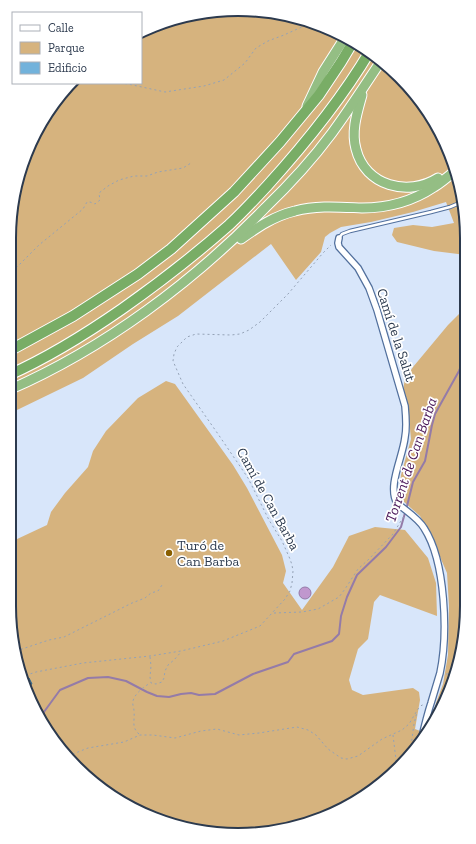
<svg xmlns="http://www.w3.org/2000/svg" width="476" height="844" viewBox="0 0 476 844" font-family="'Zilla Slab',serif">
<style>
.green{fill:#d6b37e}
.water{fill:#c097ce;stroke:#947ba8}
.lines{fill:none;stroke-linecap:round;stroke-linejoin:round}
.stream{stroke:#947ba8;stroke-width:2}
.building{fill:#72b2db;stroke:#306687}
.service-casing{stroke:#52709d;stroke-width:4.5}
.minor-casing{stroke:#52709d;stroke-width:8}
.trunk-casing{stroke:#fff;stroke-width:11}
.motorway-casing{stroke:#fff;stroke-width:12}
.path{stroke:#94a2b6;stroke-width:1;stroke-dasharray:2 3;stroke-linecap:butt}
.service{stroke:#fff;stroke-width:2.5}
.minor{stroke:#fff;stroke-width:5.5}
.trunk{stroke:#94be84;stroke-width:9}
.motorway{stroke:#79ad66;stroke-width:10}
.poi-dot{fill:#895e00;stroke:#fff;stroke-width:1.5}
.labels{text-anchor:middle;dominant-baseline:central;stroke-width:3.5;stroke-linejoin:round;paint-order:stroke}
.street-label{font-size:14px;fill:#2c3a4e;stroke:#fff}
.poi-label{font-size:14px;fill:#2c3a4e;stroke:#fff;text-anchor:start}
.water-label{font-size:15px;font-style:italic;fill:#4a1759;stroke:#fff}
.rim{fill:none;stroke:#2c3a4e;stroke-width:2}
</style>
<rect width="100%" height="100%" fill="#d8e6fa"/>
<g class="green">
<path d="M193,13H282L365,47L400,76L436,123L455,165L466,223V255L434,251L397,242L392,235L394,228L413,225L432,227L454,223L446,202L413,212L371,222L341,227L330,233L325,237L321,252L296,280L271,244L178,316L133,344L83,378L17,410L9,413L10,223L21,165L47,111L75,83H141V35Z"/>
<path d="M466,307V621L455,680L432,726L436,703L443,684L448,655L449,606L447,573L431,536L420,516L403,501L400,492L401,475L411,439L408,409L403,390L405,379L413,367L448,325Z"/>
<path d="M166,381L175,384L233,465L247,488L282,555L286,571L283,583L302,610L333,567L349,536L375,527L405,530L428,558L436,583L437,616L380,595L374,602L368,639L358,649L349,680L352,690L363,695L413,688L419,692L420,700L415,729L428,734L378,788L325,818L253,835L179,827L111,796L56,745L21,679L9,606V541L15,540L47,525L51,512L65,493L88,467L93,451L106,431L138,398Z"/>
</g>
<circle class="water" cx="305" cy="593" r="6"/>
<g class="lines">
<path class="stream" d="M41,716L60,690L88,678L108,677L126,681L147,692L157,696L169,697L181,694L191,693L199,695L215,694L253,674L288,662L294,654L332,641L339,634L341,616L347,597L357,575L386,547L401,527L407,506L413,482L425,461L432,425L435,414L459,371L466,354"/>
</g>
<path class="building" d="M29,678L32,684L25,686L22,681Z"/>
<g class="lines">
<defs>
<path id="service" d="M339,238L342,234L350,231L431,212L450,207L462,202"/>
<path id="minor" d="M339,238L338,243L339,247L358,268L369,288L377,310L405,406C406,417 407,427 405,437C403,457 387,486 397,503C406,511 418,518 424,528C446,562 448,635 440,673C437,683 434,693 431,703C427,715 424,728 421,741"/>
<g id="trunk">
<path d="M362,95C357,113 351,131 356,149C365,186 408,197 438,178"/>
<path d="M307,106L323,72L344,39"/>
<path d="M241,239C258,227 274,216 295,211C317,205 339,207 362,208C388,208 413,201 434,187C442,182 449,176 456,170"/>
<path d="M9,390C105,348 193,282 265,208C289,185 312,160 332,133C349,110 365,85 381,61"/>
</g>
<g id="motorway">
<path d="M9,351L73,316L138,274L171,249L234,192L280,142L319,95L341,62L353,42"/>
<path d="M9,375C49,357 86,334 122,309C159,283 195,255 229,225C242,213 255,199 267,186C305,144 341,100 370,51"/>
</g>
</defs>
<use href="#service" class="service-casing"/>
<use href="#minor" class="minor-casing"/>
<use href="#trunk" class="trunk-casing"/>
<use href="#motorway" class="motorway-casing"/>
<g class="path">
<path d="M120,83L128,84L165,92L204,86L224,80L245,63L256,48L268,41L284,35L304,26H312"/>
<path d="M9,275L39,245L83,209L87,202H90L95,204L100,200L99,193L108,186L119,180L134,176H147L158,172L183,168L191,163"/>
<path d="M274,613L302,612L318,609L339,597L345,589L358,569L368,560L393,534L404,516"/>
<path d="M16,651L49,640L64,637L132,603L145,598L151,593L158,591L162,585"/>
<path d="M150,657L151,666L150,677L151,683L156,684L162,682L164,678L165,671L168,665L174,660L181,652"/>
<path d="M446,674H456"/>
<path d="M21,677L36,672L83,663L150,656L181,651L223,641L260,626L285,599L290,591L292,583L293,571L292,565L290,559L282,541L269,520L248,478L218,434L183,384L173,361L174,354L177,347L187,337L196,334L231,335L240,334L249,330L260,322L288,294L323,253L331,245"/>
<path d="M437,704L444,702"/>
<path d="M139,734C131,727 135,721 134,711C134,708 132,704 133,701C135,693 144,687 150,683"/>
<path d="M393,735L396,760L394,770"/>
<path d="M68,756L88,748L124,742L140,735H153L175,738L201,731L217,729L239,735L259,733L297,727L308,730L316,735L328,749L341,758L347,759L358,756L382,739L402,730L409,724L418,709L422,705H424"/>
<path d="M404,759L411,746L414,724L417,712"/>
</g>
<use href="#service" class="service"/>
<use href="#minor" class="minor"/>
<use href="#trunk" class="trunk"/>
<use href="#motorway" class="motorway"/>
</g>
<circle class="poi-dot" cx="169" cy="553" r="4"/>
<g class="labels">
<g class="street-label">
<text transform="translate(396 335) rotate(72)">Camí de la Salut</text>
<text transform="translate(268 499) rotate(61)">Camí de Can Barba</text>
</g>
<g class="poi-label">
<text x="177" y="545">Turó de<tspan x="177" dy="16">Can Barba</tspan></text>
</g>
<g class="water-label">
<text transform="translate(411 460) rotate(-71)">Torrent de Can Barba</text>
</g>
</g>
<path d="M0 0H476V844H0ZM238 16H238A222 222 0 0 1 460 238V606A222 222 0 0 1 238 828H238A222 222 0 0 1 16 606V238A222 222 0 0 1 238 16Z" fill="#fff" fill-rule="evenodd"/>
<path class="rim" d="M238 16H238A222 222 0 0 1 460 238V606A222 222 0 0 1 238 828H238A222 222 0 0 1 16 606V238A222 222 0 0 1 238 16Z"/>
<rect x="12" y="12" width="130" height="72" fill="#ffffff" stroke="#abb0b8"/>
<rect x="20" y="25" width="20" height="6" fill="#ffffff" stroke="#abb0b8"/>
<text x="48" y="32" font-size="12" fill="#2c3a4e">Calle</text>
<rect x="20" y="42" width="20" height="12" fill="#d6b37e" stroke="#abb0b8"/>
<text x="48" y="52" font-size="12" fill="#2c3a4e">Parque</text>
<rect x="20" y="62" width="20" height="12" fill="#72b2db" stroke="#abb0b8"/>
<text x="48" y="72" font-size="12" fill="#2c3a4e">Edificio</text>
</svg>
